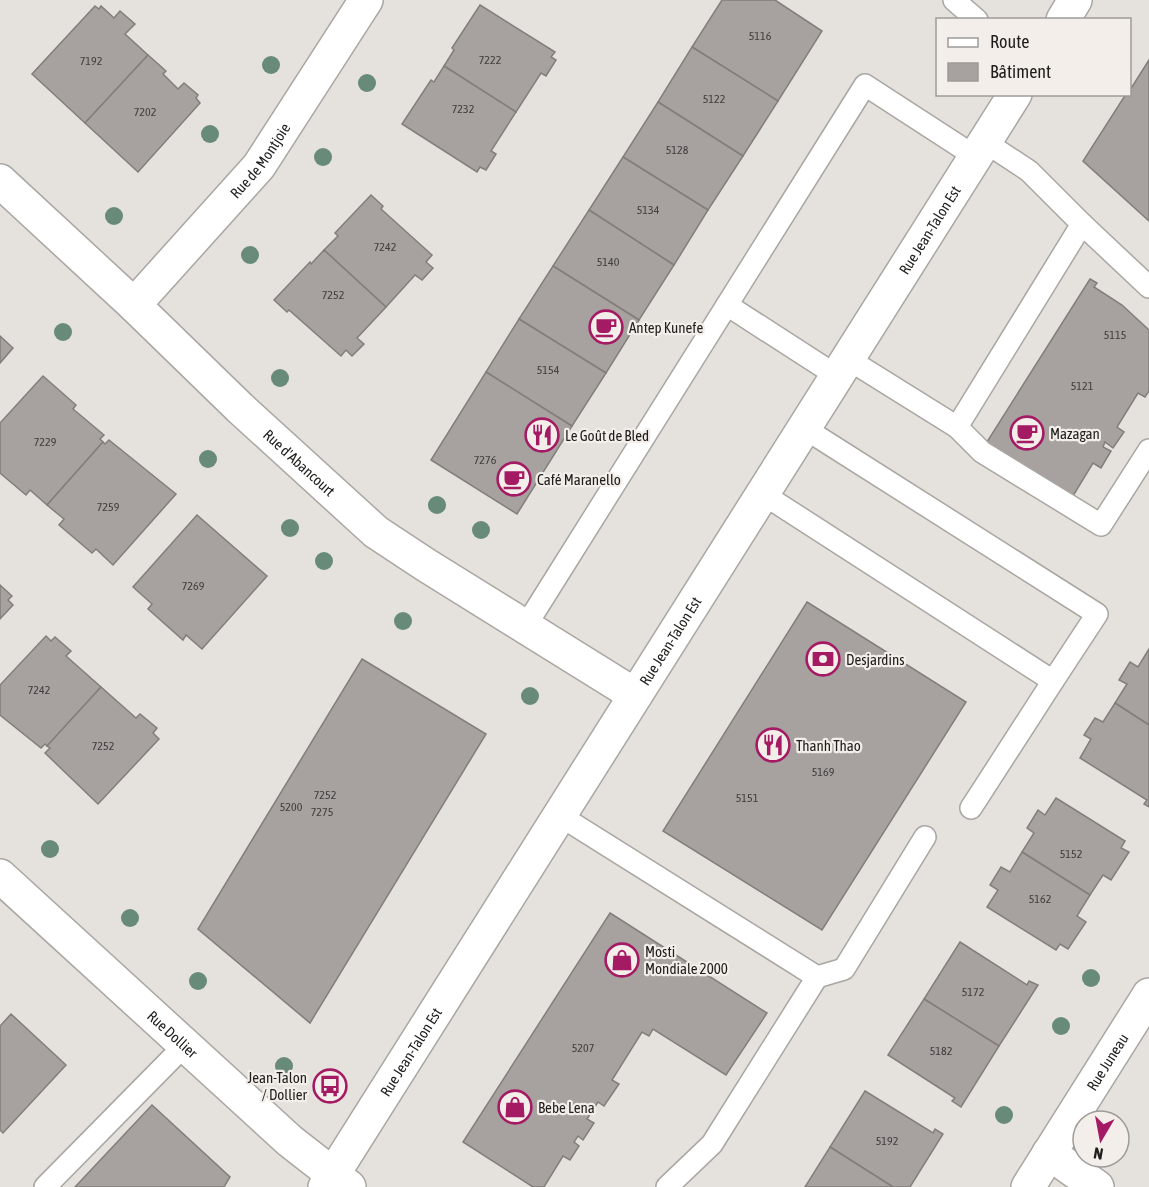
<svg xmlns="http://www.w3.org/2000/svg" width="1149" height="1187" viewBox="0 0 1149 1187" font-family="'Asap Condensed',sans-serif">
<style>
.building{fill:#a7a19f;stroke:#837e7c;stroke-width:1.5}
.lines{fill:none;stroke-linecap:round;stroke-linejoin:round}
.service-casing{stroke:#aaa6a2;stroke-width:24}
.minor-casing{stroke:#aaa6a2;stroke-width:36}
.secondary-casing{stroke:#aaa6a2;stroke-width:36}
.service{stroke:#fff;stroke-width:21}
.minor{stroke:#fff;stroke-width:33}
.secondary{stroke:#fff;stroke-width:33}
.tree{fill:#688a78}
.labels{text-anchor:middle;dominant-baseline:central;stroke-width:4.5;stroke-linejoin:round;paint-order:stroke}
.number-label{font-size:12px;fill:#413f3d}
.street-label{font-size:15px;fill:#1f1e1c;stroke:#f3eeea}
.poi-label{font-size:15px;fill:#1f1e1c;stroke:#f3eeea;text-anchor:start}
</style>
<rect width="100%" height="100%" fill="#e5e1dd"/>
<g class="building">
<path d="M722,0H775L822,31L778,101L692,47Z"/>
<path d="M480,5L555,52L551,57L556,60L546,76L541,73L516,112L444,66L454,50L452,48Z"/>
<path d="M95,6L99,9L101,6L114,18L120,11L135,24L125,34L148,55L85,123L32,74Z"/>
<path d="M692,47L778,101L743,156L658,102Z"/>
<path d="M148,55L166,71L163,74L178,89L184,83L198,95L196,98L200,103L138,172L85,123Z"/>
<path d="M1149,60V221L1083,161L1126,94H1130V90Z"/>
<path d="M444,66L516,112L491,151L496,154L486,170L480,167L477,172L402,124L431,80L434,82Z"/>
<path d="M658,102L743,156L708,210L623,157Z"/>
<path d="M623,157L708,210L674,265L589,210Z"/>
<path d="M371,195L383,206L381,209L432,255L426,262L433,268L422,280L415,275L386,307L324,250L338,236L335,233Z"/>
<path d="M589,210L674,265L639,320L553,266Z"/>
<path d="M324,250L386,307L357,338L364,344L352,356L346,350L341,356L289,310L287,312L274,300L310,262L311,264Z"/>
<path d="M553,266L639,320L606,373L519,319Z"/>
<path d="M1090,279L1097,283L1094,287L1122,305L1149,330V391L1145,397L1138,393L1117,427L1124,432L1113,448L1105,442L1103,447L1111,451L1101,468L1093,463L1073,496L994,447L992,450L985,445Z"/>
<path d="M519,319L606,373L572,426L486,372Z"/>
<path d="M0,336L13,348L0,363Z"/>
<path d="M486,372L572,426L517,514L431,460Z"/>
<path d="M43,376L76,405L73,409L104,435L100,439L103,442L47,505L30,490L26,495L0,473V423Z"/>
<path d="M109,440L176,494L113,565L96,549L92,553L59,525L64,519L47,505L103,442L105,444Z"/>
<path d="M197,515L267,576L202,649L186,635L183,640L148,609L152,604L133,587Z"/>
<path d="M0,585L12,596L8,600L13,605L0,619Z"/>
<path d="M807,602L966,702L822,930L663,831Z"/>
<path d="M46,636L51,641L55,637L71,651L66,656L101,687L47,746L45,744L41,748L0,715V685Z"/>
<path d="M1149,649V725L1115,703L1127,684L1119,680L1130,662L1138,667Z"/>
<path d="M362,659L486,734L310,1023L198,929Z"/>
<path d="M101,687L136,718L140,714L157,728L153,733L159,739L98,804L45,753L50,748L47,746Z"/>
<path d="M1115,703L1149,725V807L1144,804L1147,800L1080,758L1091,739L1084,735L1095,718L1103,722Z"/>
<path d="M1056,798L1125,841L1121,848L1129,852L1111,880L1103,875L1090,895L1022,852L1034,833L1027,828L1038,810L1045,815Z"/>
<path d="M1022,852L1090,895L1077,916L1086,922L1068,949L1060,944L1056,950L987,907L998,890L990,885L1001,867L1010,872Z"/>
<path d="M610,913L767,1013L726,1075L653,1029L649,1036L642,1032L612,1080L619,1084L604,1106L598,1102L587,1119L594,1123L583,1140L578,1136L574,1142L579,1146L570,1160L563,1156L544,1187H533L463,1142Z"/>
<path d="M960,942L1027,985L1029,981L1038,985L999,1046L924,999Z"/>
<path d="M924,999L999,1046L961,1107L952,1101L955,1098L888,1055Z"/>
<path d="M11,1014L66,1065L3,1133L0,1130V1026Z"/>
<path d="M865,1091L933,1133L935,1129L943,1134L910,1187H893L830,1147Z"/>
<path d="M152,1105L230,1177L224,1187H75Z"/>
<path d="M830,1147L893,1187H805Z"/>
</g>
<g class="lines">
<defs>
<g id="service">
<path d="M954,0L977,20"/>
<path d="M1082,224L1149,287"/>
<path d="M727,305L837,376"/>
<path d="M848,359L957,427L1082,224L1029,171L985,142"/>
<path d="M957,427L982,452L1101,525L1149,450"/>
<path d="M763,494L1053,681L1097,614L804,428"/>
<path d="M525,627L865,85L976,157"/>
<path d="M971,808L1053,681"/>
<path d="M559,815L817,977L712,1144L667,1187"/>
<path d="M817,977L844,969L925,837"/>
<path d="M45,1187L185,1045"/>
</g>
<g id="minor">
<path id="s1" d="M0,181L134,305L240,408L376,532L426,565L635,695"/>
<path id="s2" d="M134,305L259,166L366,0"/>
<path id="s3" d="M0,876L290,1141L349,1187"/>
<path d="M1049,1153L1097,1187"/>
<path id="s4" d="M1028,1187L1149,995"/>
</g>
<g id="secondary">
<path d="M1063,20L1075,0"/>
<path id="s5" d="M325,1187L1015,94"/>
</g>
</defs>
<use href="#service" class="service-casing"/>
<use href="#minor" class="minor-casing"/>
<use href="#secondary" class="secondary-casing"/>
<use href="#service" class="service"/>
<use href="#minor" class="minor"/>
<use href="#secondary" class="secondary"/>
</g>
<g class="tree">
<circle cx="271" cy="65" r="9"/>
<circle cx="367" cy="83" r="9"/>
<circle cx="210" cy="134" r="9"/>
<circle cx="323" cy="157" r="9"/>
<circle cx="114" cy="216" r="9"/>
<circle cx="250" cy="255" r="9"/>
<circle cx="63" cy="332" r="9"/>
<circle cx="280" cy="378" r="9"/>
<circle cx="208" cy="459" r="9"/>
<circle cx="437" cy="505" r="9"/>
<circle cx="290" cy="528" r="9"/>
<circle cx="481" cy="530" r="9"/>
<circle cx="324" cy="561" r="9"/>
<circle cx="403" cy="621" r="9"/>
<circle cx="530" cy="696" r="9"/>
<circle cx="50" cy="849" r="9"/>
<circle cx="130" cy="918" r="9"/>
<circle cx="1091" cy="978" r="9"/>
<circle cx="198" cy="981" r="9"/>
<circle cx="1061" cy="1026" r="9"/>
<circle cx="284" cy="1066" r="9"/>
<circle cx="1004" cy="1115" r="9"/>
</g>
<defs>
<symbol id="cafe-ring" viewBox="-11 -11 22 22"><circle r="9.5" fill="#f3eeea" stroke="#a51b63" stroke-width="1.5"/><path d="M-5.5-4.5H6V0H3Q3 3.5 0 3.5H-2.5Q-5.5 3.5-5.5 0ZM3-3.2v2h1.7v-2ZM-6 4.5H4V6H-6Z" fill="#a51b63"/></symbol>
<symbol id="restaurant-ring" viewBox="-11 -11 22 22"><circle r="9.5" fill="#f3eeea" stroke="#a51b63" stroke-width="1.5"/><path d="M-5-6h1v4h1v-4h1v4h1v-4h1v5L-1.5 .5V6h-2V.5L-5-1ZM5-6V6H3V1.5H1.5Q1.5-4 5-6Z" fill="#a51b63"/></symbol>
<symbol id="bank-ring" viewBox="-11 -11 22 22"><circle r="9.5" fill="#f3eeea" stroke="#a51b63" stroke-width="1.5"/><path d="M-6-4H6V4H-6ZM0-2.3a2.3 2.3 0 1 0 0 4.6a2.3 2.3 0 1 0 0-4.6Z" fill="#a51b63"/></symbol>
<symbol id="shop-ring" viewBox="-11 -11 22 22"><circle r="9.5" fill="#f3eeea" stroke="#a51b63" stroke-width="1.5"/><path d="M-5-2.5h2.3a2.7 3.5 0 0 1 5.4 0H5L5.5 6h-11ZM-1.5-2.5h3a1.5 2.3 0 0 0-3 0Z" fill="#a51b63"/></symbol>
<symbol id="bus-ring" viewBox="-11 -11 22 22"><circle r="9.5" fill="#f3eeea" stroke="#a51b63" stroke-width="1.5"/><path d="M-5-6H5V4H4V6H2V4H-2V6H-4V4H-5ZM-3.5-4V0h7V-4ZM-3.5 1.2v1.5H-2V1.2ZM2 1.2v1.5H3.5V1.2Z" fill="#a51b63"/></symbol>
</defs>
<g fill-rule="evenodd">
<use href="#cafe-ring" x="587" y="308" width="38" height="38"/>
<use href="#cafe-ring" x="1008" y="414" width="38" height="38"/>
<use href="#restaurant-ring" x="523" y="416" width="38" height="38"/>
<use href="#cafe-ring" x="495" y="460" width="38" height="38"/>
<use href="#bank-ring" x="804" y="640" width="38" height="38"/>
<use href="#restaurant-ring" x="754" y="726" width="38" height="38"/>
<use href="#shop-ring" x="603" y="941" width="38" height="38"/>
<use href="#bus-ring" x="311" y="1067" width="38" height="38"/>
<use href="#shop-ring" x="496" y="1088" width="38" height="38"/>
</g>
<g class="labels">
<g class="number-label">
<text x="760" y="36">5116</text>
<text x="490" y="60">7222</text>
<text x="91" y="61">7192</text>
<text x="714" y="99">5122</text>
<text x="463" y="109">7232</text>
<text x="145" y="112">7202</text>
<text x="677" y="150">5128</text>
<text x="648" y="210">5134</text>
<text x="385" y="247">7242</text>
<text x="608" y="262">5140</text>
<text x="333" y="295">7252</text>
<text x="1115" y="335">5115</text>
<text x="548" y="370">5154</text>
<text x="1082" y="386">5121</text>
<text x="45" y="442">7229</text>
<text x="485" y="460">7276</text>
<text x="108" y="507">7259</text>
<text x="193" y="586">7269</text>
<text x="39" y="690">7242</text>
<text x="103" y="746">7252</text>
<text x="823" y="772">5169</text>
<text x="325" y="795">7252</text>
<text x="747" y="798">5151</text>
<text x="291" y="807">5200</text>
<text x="322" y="812">7275</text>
<text x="1071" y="854">5152</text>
<text x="1040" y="899">5162</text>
<text x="973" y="992">5172</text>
<text x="583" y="1048">5207</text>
<text x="941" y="1051">5182</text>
<text x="887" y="1141">5192</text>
</g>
<g class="street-label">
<text stroke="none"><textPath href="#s2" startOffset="192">Rue de Montjoie</textPath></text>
<text stroke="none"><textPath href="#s5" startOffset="1132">Rue Jean-Talon Est</textPath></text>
<text stroke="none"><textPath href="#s1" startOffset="411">Rue d'Abancourt</textPath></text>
<text stroke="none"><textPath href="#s5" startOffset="646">Rue Jean-Talon Est</textPath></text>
<text stroke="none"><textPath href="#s3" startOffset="234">Rue Dollier</textPath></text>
<text stroke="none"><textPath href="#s5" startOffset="160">Rue Jean-Talon Est</textPath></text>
<text stroke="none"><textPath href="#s4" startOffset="148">Rue Juneau</textPath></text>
</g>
<g class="poi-label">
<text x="629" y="327">Antep Kunefe</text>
<text x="1050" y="433">Mazagan</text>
<text x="565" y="435">Le Goût de Bled</text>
<text x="537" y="479">Café Maranello</text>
<text x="846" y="659">Desjardins</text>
<text x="796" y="745">Thanh Thao</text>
<text x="645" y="951">Mosti<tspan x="645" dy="17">Mondiale 2000</tspan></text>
<text x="307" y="1077" text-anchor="end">Jean-Talon<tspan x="307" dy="17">/ Dollier</tspan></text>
<text x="538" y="1107">Bebe Lena</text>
</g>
</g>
<rect x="936" y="18" width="195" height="78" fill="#f3eeea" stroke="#9e9b98" stroke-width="1.5"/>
<rect x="948" y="38" width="30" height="9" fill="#ffffff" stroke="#9e9b98" stroke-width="1.5"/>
<text x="990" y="48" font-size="18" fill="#1f1e1c">Route</text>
<rect x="948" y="63" width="30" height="18" fill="#a7a19f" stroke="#9e9b98" stroke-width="1.5"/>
<text x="990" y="78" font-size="18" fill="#1f1e1c">Bâtiment</text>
<g transform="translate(1101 1139) rotate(190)"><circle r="28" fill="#f3eeea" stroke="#9e9b98" stroke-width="1.5"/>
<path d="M0-4.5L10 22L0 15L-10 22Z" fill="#a51b63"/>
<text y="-9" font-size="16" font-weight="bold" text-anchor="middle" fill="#1f1e1c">N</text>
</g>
</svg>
